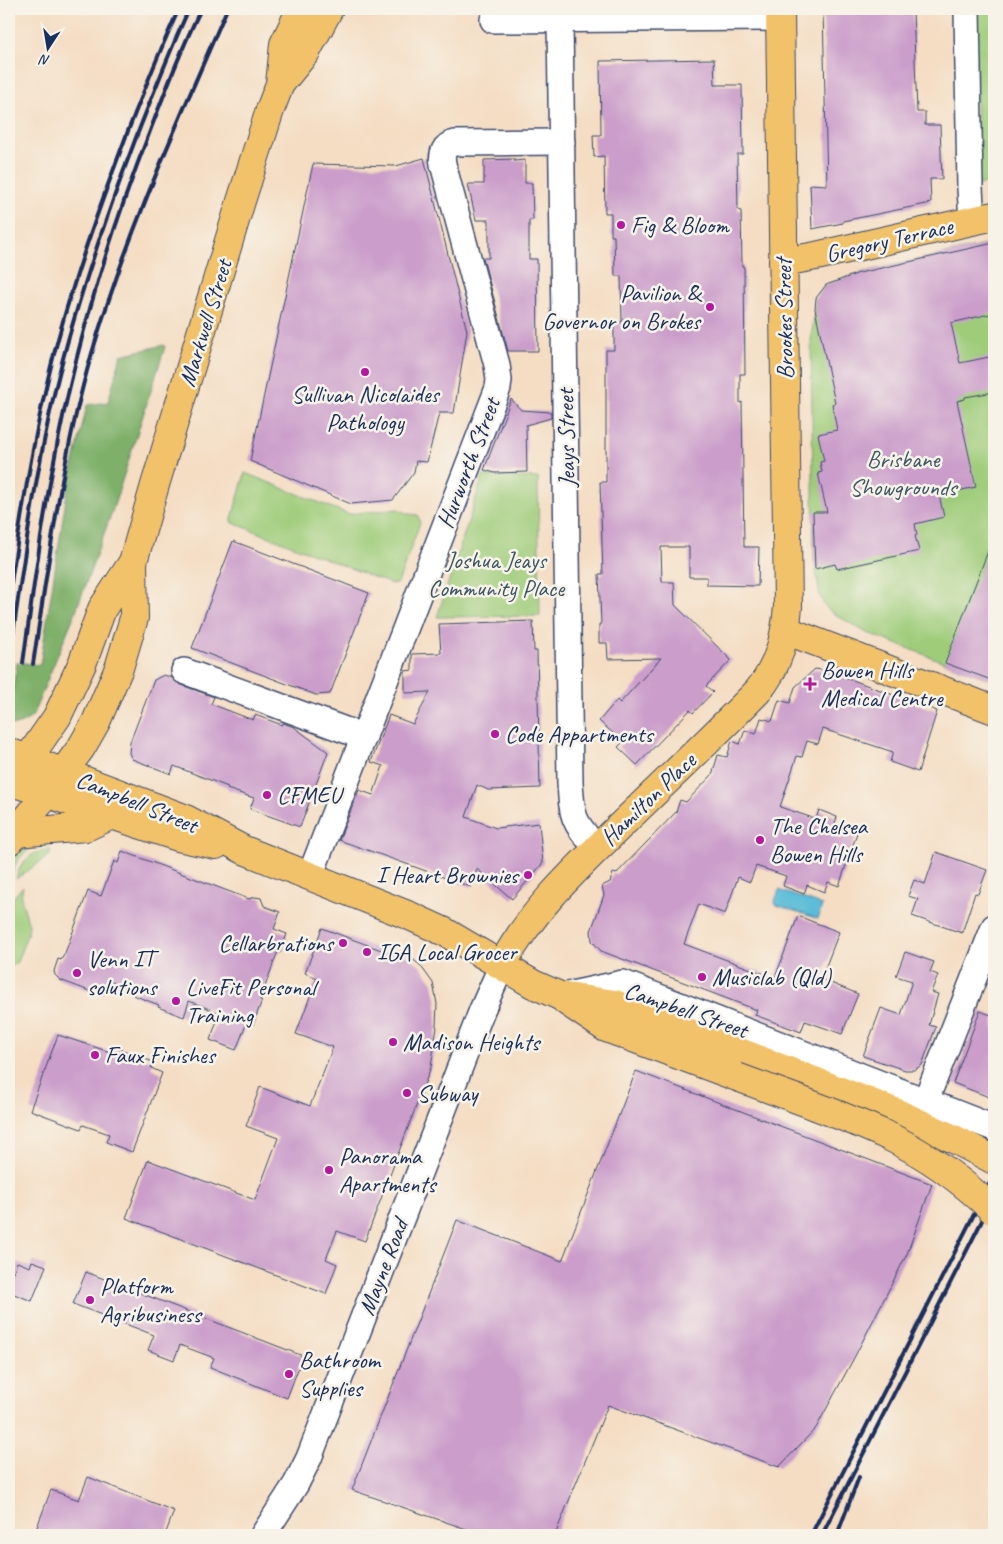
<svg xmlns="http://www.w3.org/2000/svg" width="1003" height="1544" viewBox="0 0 1003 1544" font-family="Caveat,sans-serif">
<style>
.green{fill:#9ecc79;stroke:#5c7e6c}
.forest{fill:#7eb069;stroke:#4c7064}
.water{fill:#5abcd8;stroke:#3a769b}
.building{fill:#ca9dca}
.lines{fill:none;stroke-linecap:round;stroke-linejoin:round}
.minor-casing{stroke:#3c496d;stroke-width:28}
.major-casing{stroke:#3c496d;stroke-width:30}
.highway-casing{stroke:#3c496d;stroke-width:30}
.minor{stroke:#fff;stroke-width:25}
.major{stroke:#f2c26a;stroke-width:28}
.highway{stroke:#f2c26a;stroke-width:28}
.rail{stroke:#1b2f5e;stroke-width:4}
.highway-bridge-casing{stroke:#3c496d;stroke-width:30;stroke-linecap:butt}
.highway-bridge{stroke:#f2c26a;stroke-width:28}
.poi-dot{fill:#b5179e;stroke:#f7f3e8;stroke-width:2}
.labels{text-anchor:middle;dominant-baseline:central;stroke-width:5;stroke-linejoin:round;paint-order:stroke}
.poi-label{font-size:24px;fill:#1b2f5e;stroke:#f7f3e8;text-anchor:start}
.street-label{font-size:24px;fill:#1b2f5e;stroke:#f7f3e8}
.park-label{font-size:24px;fill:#3c5665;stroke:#f7f3e8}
</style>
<rect width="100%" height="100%" fill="#f7f3e8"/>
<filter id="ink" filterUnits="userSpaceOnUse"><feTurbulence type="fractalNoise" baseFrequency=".02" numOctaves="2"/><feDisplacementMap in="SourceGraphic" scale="10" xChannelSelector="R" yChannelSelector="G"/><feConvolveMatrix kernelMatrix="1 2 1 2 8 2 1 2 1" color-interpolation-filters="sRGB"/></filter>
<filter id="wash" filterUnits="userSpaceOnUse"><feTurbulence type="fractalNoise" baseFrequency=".0096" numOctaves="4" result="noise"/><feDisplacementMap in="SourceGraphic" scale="20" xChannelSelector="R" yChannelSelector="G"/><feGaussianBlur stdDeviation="1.12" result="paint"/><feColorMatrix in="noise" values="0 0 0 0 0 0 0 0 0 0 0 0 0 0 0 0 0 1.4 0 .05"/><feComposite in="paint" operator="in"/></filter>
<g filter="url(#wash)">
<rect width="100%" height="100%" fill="#f4ddc3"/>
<g class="green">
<path d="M975,9H994V182L977,185Z"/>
<path d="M994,243V681L865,632L831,612L825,606L820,596L814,559L811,340L816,298L826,285L859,273Z"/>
<path d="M245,473L348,514L398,509L409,514L418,515L420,523L398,583L391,584L231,522Z"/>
<path d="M483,476L538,478L540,616L437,617Z"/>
<path d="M29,842L50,844C34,846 20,852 14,868C12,874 11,879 9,884C9,861 8,856 29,842Z"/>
<path d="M50,849V855L16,879C20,861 32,851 50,849Z"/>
<path d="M23,886L21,898L29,925L28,932L17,962L9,968V903Z"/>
</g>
<path class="forest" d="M164,345L165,347L113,509L76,611L32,717C24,722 19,726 9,725V701H11L17,662L40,665L67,492L87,405L108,402L121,355Z"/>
<path class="water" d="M779,890L822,905L818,919L774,904Z"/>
<g id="blocks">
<g class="building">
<path d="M823,9H913L917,112H925V125H940L942,179H930L931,203L843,221V223L812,229L810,184L827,185Z"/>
<path d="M714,59L715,85H742L743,154H737L738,210L741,211L742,266L744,267L745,374H740V403L742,402L744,547H759L758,586L707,585V577H689V547H661L662,582H674L675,605L731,660L706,686L713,692L693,713L690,710L637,765L618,747L623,742L599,721L617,700L620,703L661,658L608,659L607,643H599V624H601L599,574H603L600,482H606V350H614V322H622L621,276H615L614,236H611V213H605L604,156L594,157L593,135H601L600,61Z"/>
<path d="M424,158L467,331L454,413H439L427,462L416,461L414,472L393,500L351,504L250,461L313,164L396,166Z"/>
<path d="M514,159V161L525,160V183H532L533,220H529V259H537L538,351H508L483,258H489V220H476L468,184H484V160Z"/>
<path d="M994,243V313L951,323L960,363L994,356V392L965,397V399L957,401L976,487L939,495L944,517L915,524L917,535L915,536L919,551L837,569L835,564L815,569L813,512H827L818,473L822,472L820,462L824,461L818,434L837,430L832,404L835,403L815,309L816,298L826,285L859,273Z"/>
<path d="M511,399L521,410L551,412V418L526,425L527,472L495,473L484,470Z"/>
<path d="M993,538H994V681L945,663Z"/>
<path d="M233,541L369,593L330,694L316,695L192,648Z"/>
<path d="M533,621L534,651H537L540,788L488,790L477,785L466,817L496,828L539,823L543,863L512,899L477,869L471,887L339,840L359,790L373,795L383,766L371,762L389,715L413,724L430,692L405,693V671L412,670V654L441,653L439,624Z"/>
<path d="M815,669L828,671L937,711L918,772L890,762L893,752L823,729L818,744L807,741L802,757L797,756L780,807L816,819L819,810L837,817L834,826L857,833L839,886L828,882L824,892L807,885L804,894L783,886L786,876L756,866L750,882L738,877L725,914L699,904L684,944L775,978L798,916L839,932L821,979L858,994L842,1034L805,1021L801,1032L755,1015L757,1010L601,951L592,941L591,931L604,895L602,886L610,882L613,873L616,874L676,812L680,800L686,802L712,775L718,755L727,757L732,741L740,744L745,730L756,734L761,718L772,721L779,700L790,703L795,687Z"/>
<path d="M164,675L172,678L179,684L214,697L211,704L253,720L255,715L282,725L283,723L294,727L328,752L300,827L250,809L254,798L227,789L228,787L174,766L171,774L132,759L129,753L130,742L154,680Z"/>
<path d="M122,851L249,899L255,897L261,898L264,906L280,912L274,929L287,934L280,953L278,951L260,1000H262L253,1025L247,1022L236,1050L210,1040L220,1013L189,1001L184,1017L158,1007L159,1005L133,995L135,991L109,981L104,993L96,991L95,993L60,980L55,975L54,971L58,959L61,960L65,953L88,891L101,896L114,861L118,863Z"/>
<path d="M936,852L987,870L978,894L975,893L962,933L912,916L918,899L908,896L914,880L925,884Z"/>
<path d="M322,928L400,957L401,954L411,958L420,965L433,983L437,1004L436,1026L437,1027L431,1067L365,1241L337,1231L326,1259L337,1264L326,1294L126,1218L148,1160L255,1200L278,1138L246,1126L260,1087L310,1106L333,1047L296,1034L317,978L305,973Z"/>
<path d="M905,952L934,962L930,972L938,975L931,992L938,994L929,1025L936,1027L922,1065L914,1070H905L863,1056L881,1008L901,1015L912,981L896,976Z"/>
<path d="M980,1011L994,1016V1099L953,1083Z"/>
<path d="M58,1035L110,1052L113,1046L153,1062L151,1068L162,1073L132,1152L106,1142L109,1134L83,1125L81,1129L30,1110Z"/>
<path d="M636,1071L932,1184L907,1254L855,1356L816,1428L779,1467L608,1405L555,1535H484L352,1490L457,1220L562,1261Z"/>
<path d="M32,1261L46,1266L32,1301L9,1292V1284L17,1262L30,1267Z"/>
<path d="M86,1272L303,1356L287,1398L210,1367L214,1358L180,1345L174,1360L148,1350L154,1335L73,1304Z"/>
<path d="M88,1477L174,1511L165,1535H34L51,1490L79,1500Z"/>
</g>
</g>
</g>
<g filter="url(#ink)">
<use href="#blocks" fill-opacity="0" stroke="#3c496d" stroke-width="1"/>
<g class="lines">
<defs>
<g id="minor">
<path d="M967,9L970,188L972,221"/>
<path d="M493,20L780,18"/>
<path d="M560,20L570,782C572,818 573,822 597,848"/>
<path d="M184,671L364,737"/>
<path d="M310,876L498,388L499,380L497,365L443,164C441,154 444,145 455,143L562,142"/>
<path d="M567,995L623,983L994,1128"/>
<path d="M926,1100L994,927"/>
<path d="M263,1535L296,1484L309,1458L482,1010L502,965"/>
</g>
<g id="major">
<path d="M783,262L816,256L994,216"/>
<path d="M785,630L994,710"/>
<path d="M9,752L184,818L244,850L410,916L445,932L533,984L560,996"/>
<path d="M9,781L178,837L216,845"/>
<path d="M502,965C532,910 573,872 617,829C664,783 711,739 757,692C778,668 785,639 788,607L780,9"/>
</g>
<g id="highway">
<path d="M280,84L306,52L329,9"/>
<path d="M9,786L57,717L82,664L102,609L133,562"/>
<path d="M16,833L86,827L112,815"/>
<path d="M9,841L47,794L81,748L96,722L119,668L134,618L133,562L155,485L241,201L270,110L280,84L284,44L301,9"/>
<path d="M560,996L615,1004L895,1112L954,1139L994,1160"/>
<path d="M566,1001L606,1028L737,1077"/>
</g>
</defs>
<use href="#minor" class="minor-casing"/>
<use href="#major" class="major-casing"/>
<use href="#highway" class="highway-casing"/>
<use href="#minor" class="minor"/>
<use href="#major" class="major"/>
<use href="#highway" class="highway"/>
<g class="rail">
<path d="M9,596C22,510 35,424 58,339C77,268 102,200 128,131C144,90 160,49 179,9"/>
<path d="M9,662C22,571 34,480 55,390C76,303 105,219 137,135C154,92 170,50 189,9"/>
<path d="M23,663C32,599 40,535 52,472C73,355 107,241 150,131C166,90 181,48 201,9"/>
<path d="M33,664C49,560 62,455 92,353C127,234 178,122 227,9"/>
<path d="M811,1535L994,1175"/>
<path d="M822,1535L994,1197"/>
<path d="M837,1535L859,1477"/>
</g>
<defs>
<path id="highway-bridge" d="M737,1077C788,1096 839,1113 888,1136C927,1155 963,1181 994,1211"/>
</defs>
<use href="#highway-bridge" class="highway-bridge-casing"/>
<use href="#highway-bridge" class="highway-bridge"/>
</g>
</g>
<g class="poi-dot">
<circle cx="621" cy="225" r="5"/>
<circle cx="710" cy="307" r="5"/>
<circle cx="365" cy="372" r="5"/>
<path d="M807.5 676.5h5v5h5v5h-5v5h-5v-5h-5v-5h5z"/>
<circle cx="495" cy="734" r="5"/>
<circle cx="267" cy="795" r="5"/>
<circle cx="760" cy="840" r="5"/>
<circle cx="528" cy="875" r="5"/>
<circle cx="343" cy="943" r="5"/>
<circle cx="367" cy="952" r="5"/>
<circle cx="77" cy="973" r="5"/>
<circle cx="702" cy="977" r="5"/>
<circle cx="176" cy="1001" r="5"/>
<circle cx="393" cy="1042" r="5"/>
<circle cx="95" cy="1055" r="5"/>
<circle cx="407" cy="1093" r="5"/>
<circle cx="329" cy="1170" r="5"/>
<circle cx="90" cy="1300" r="5"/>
<circle cx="289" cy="1374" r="5"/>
</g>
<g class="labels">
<g class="poi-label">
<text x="631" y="225">Fig &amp; Bloom</text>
<text x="700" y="293" text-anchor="end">Pavilion &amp;<tspan x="700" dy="28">Governor on Brokes</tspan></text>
<text x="365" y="394" text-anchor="middle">Sullivan Nicolaides<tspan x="365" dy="28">Pathology</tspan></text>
<text x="821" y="670">Bowen Hills<tspan x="821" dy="28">Medical Centre</tspan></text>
<text x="505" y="734">Code Appartments</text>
<text x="277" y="795">CFMEU</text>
<text x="770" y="826">The Chelsea<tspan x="770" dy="28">Bowen Hills</tspan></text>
<text x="518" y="875" text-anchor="end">I Heart Brownies</text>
<text x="333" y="943" text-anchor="end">Cellarbrations</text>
<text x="377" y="952">IGA Local Grocer</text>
<text x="87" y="959">Venn IT<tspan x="87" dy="28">solutions</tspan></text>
<text x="712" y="977">Musiclab (Qld)</text>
<text x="186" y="987">LiveFit Personal<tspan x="186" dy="28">Training</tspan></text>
<text x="403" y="1042">Madison Heights</text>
<text x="105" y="1055">Faux Finishes</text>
<text x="417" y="1093">Subway</text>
<text x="339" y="1156">Panorama<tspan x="339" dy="28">Apartments</tspan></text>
<text x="100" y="1286">Platform<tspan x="100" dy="28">Agribusiness</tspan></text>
<text x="299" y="1360">Bathroom<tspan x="299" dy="28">Supplies</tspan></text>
</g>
<g class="street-label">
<text transform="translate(889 240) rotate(-13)">Gregory Terrace</text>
<text transform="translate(784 319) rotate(-91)">Brookes Street</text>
<text transform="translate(205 323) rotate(-73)">Markwell Street</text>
<text transform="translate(566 438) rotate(-91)">Jeays Street</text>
<text transform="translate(468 463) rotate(-69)">Hurworth Street</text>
<text transform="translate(648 799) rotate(-44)">Hamilton Place</text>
<text transform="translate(137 802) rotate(22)">Campbell Street</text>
<text transform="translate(686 1010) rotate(19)">Campbell Street</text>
<text transform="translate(383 1267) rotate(-69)">Mayne Road</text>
</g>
<g class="park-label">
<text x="903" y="459">Brisbane<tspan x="903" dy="28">Showgrounds</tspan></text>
<text x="496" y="560">Joshua Jeays<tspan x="496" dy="28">Community Place</tspan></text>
</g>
</g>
<rect width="1003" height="1544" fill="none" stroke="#f7f3e8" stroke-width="30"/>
<g transform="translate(48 48) rotate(192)" stroke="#f7f3e8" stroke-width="4" paint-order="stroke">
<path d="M0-4L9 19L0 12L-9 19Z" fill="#1b2f5e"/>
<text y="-8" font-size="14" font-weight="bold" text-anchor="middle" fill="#1b2f5e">N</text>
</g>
</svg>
